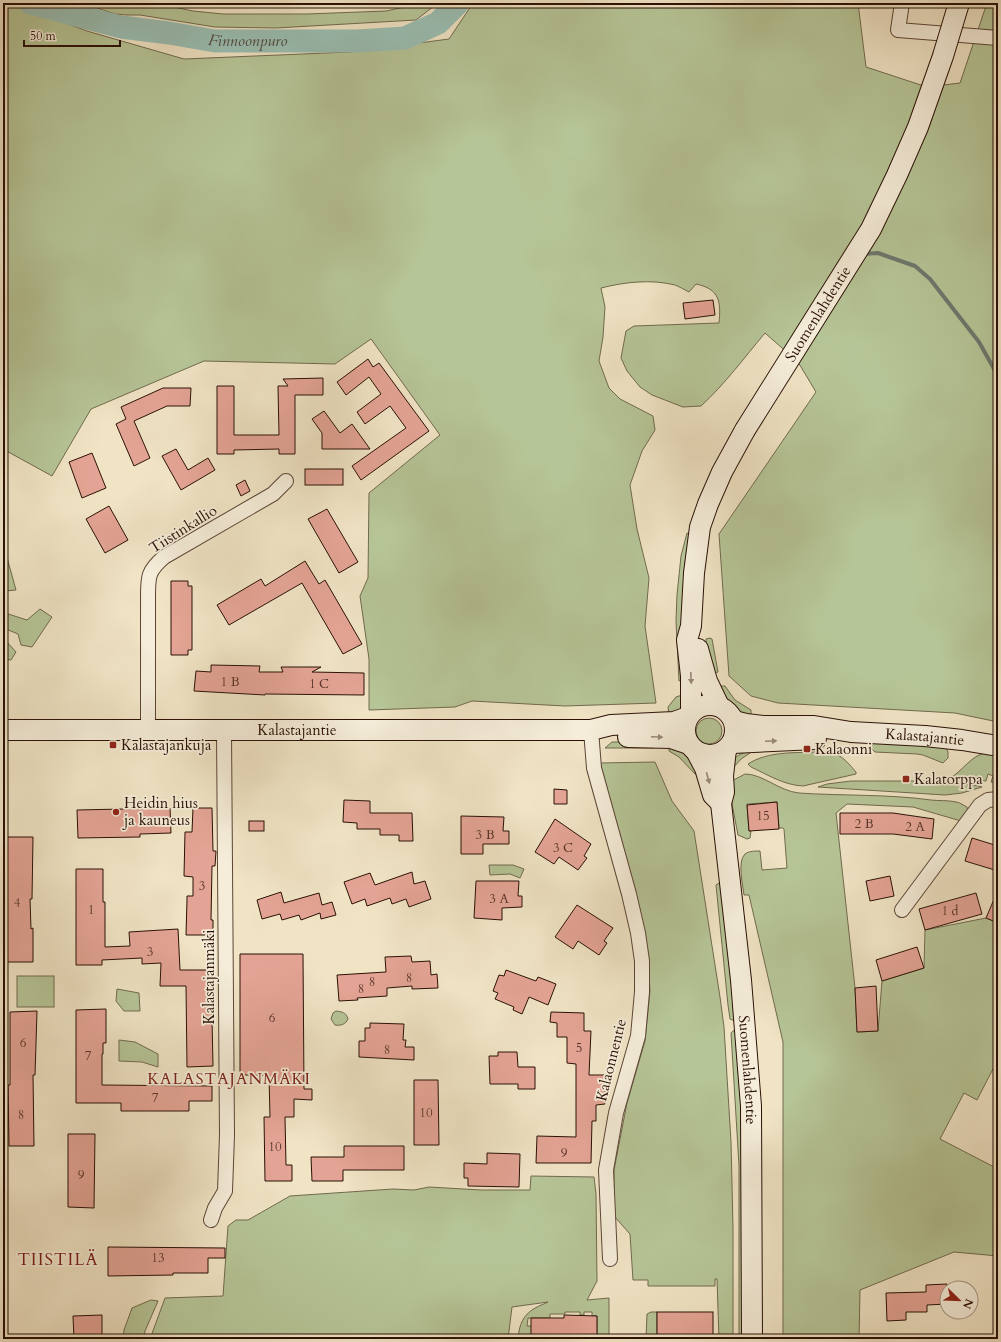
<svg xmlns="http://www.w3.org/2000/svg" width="1001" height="1342" viewBox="0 0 1001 1342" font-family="Cardo,serif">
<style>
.green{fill:#b6c597;stroke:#706a4e}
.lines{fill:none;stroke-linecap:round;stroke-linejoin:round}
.stream{stroke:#6d796e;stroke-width:4}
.river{stroke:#9abfb4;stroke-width:23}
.building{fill:#e4a495;stroke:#2a1006}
.street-casing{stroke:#5c4536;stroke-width:16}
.secondary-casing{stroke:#2a1006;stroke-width:22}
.street{stroke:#f5edd9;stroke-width:14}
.secondary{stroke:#f5edd9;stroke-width:20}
.secondary-bridge-casing{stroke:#2a1006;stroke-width:22;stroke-linecap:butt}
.secondary-bridge{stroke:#f5edd9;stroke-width:20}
.oneway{fill:#9a8a7a}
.poi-dot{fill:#8f2418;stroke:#f5edd9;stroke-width:1.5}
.labels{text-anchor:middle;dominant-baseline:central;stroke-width:3.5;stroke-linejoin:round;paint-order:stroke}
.number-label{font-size:13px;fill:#58352a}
.street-label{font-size:15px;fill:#2a1006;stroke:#f5edd9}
.poi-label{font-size:15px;fill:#2a1006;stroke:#f5edd9;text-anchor:start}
.water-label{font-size:16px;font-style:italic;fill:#514d43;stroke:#f5edd9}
.neighbourhood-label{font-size:16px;letter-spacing:1px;fill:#7a1f14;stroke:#f5edd9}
.quarter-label{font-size:17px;letter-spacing:1px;fill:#7a1f14;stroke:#f5edd9}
</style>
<rect width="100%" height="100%" fill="#f0e4c5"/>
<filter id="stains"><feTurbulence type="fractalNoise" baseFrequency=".005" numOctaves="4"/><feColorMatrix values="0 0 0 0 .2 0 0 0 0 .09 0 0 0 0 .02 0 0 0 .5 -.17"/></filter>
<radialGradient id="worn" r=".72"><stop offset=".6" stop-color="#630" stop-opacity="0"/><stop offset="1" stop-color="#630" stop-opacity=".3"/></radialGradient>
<g class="green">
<path d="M3,3H12L87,31L184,59L350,52L449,39L473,3H858L866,67L927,87L960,83L987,3H998V722L955,713L778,703L751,696L729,676L719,534L816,392L798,362L765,333C744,358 725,384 701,406L683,407L652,395L640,387L627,371L621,358L626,331L634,326L719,323C721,302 720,289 696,284L689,292C685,290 680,287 675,285C651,279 625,282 601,288L605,307L603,337L599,361L609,388L620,399L653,416L655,430L642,451L630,485L637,529L649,578L645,626L656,703L565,706L472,701L455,707L369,710V659L360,596L368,578L369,493L440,435L371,339L335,364L204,361L91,409L52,476L3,449Z"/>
<path d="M82,3H114L126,5L131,3H155L193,11L223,14H307L386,11L409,6L414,3H438L416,20L276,28L215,27L140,15H126L115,14Z"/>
<path d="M687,533L692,535L687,679L679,681L676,621L677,595L681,556Z"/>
<path d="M3,554H6L16,590L5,591V613L27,620L40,609L52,617L32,647L21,645L18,634L6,629L3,630Z"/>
<path d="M710,638L712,639L718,672L710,674L707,658L706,639Z"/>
<path d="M3,640L6,641L16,652L11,660L3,659Z"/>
<path d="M721,686H725L735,700L751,710V720C734,712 727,702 717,688Z"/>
<path d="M682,695V707L677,712L669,715L668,707L676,697Z"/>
<circle cx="709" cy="731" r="13"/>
<path d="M654,741V748H605L612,742H617Z"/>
<path d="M872,741L946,748L948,752V758L943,763L923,755L917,754L875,752L871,748Z"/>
<path d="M669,742L686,753L699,773L695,774L679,757L669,751Z"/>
<path d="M753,751L741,759L733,768L734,759C740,753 745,752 753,751Z"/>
<path d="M817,752C839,752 842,756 856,772V774L803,786C784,785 768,775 751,767L748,764C768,751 795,753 817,752Z"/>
<path d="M986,753L998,756V783L991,782L993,776L988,774L986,781L950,778C963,771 971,755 986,753Z"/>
<path d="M655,762L672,801L694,831L720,997L724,1027L731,1142L733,1228V1339H719L717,1279H715V1286H648V1280H633L630,1234L614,1216V1170L627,1103L645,1041L650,991L647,947L600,763Z"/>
<path d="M745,774C763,774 779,791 799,793C843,796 888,794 931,800C939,801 948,800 956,802C959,802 963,805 967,807L968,812L961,821L913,807L847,804L836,813L855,988L857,1032L878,1031L882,981L924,968L925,930L986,918L998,923V1064L995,1065L977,1100L964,1093L940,1139L998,1169V1256L954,1252L860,1290L859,1339H783V1042L749,895H744C743,886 737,861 745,854C749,851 755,851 760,851L762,870L787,868L784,829L783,828H779L777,802L747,804L749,831H751L750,838L747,839L738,835L728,783Z"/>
<path d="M851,781H930L974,785L982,787L962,793L945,795L818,787L827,784Z"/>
<path d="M489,865H513L524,869L520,878L510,874L490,875Z"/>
<path d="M719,883L720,884L723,893L735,1021L730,1019L728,1005L716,885Z"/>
<rect x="17" y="976" width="37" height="31"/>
<path d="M117,989L139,993L140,1011H124L116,1001Z"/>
<path d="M336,1011C342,1012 346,1012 348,1019C346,1024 341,1026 335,1025L331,1019L333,1013Z"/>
<path d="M736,1030L742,1103L745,1339H739V1166L731,1033L733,1031Z"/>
<path d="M119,1040L135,1042L158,1054V1067L142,1062L119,1061Z"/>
<path d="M531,1176L594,1177L596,1194L597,1281L587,1300L609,1298V1339H597V1316H592V1312H584V1315H580V1312H565V1314H550V1318H528L527,1326H532L531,1339H518C519,1325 523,1314 537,1307C540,1305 545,1304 548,1302L512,1307L508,1339H150L165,1298L223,1296L228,1226L236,1220H248L290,1196L393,1189L414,1190L429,1187L481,1190H530Z"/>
<path d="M151,1300L158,1301L145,1331L144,1339H123L124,1330L132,1308Z"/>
<path d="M651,1312H657V1339H646L647,1314Z"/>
</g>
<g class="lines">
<path class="stream" d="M862,254L878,253L915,266L930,279L979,342L998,376"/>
<path class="river" id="s1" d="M30,3L121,27L169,33L215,41H358L405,38L438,23L458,3"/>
</g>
<g class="building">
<path d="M713,300L715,315L685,319L683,303Z"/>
<path d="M368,359L373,367L379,363L429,431L361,480L352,466L406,428L390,406L365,424L357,412L381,394L369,377L346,395L337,382Z"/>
<path d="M323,378V395H295V454H279V449L234,450V454H217V386H234V435H279L278,386H288L283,379Z"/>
<path d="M163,388H191L190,406H167L134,421L150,458L134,466L116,424L126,419L121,407Z"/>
<path d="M324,411L340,433L352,424L370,449H322V433L312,419Z"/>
<path d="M176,449L188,470L208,458L215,470L181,490L162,456Z"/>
<path d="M92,453L106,488L82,498L69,462Z"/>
<rect x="305" y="469" width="38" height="16"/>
<path d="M245,480L250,491L241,496L236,485Z"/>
<path d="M109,506L128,540L105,553L86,519Z"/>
<path d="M327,509L358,562L339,573L308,519Z"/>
<path d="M305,561L319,584L325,580L362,644L343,654L302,583L229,625L217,605L261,579L265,586Z"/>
<path d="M171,581H188V586H192V650H188V655H171Z"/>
<path d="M211,665L260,666L259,672H283L281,667H321L312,672L364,673V695L265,694V695L194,691L196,671L211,672Z"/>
<path d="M554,789L567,790V804H554Z"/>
<path d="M344,800L370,801V813H412L413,841H399V835H380V829H357V823L343,822Z"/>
<path d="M777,802L779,829L749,831L747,805Z"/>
<path d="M170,808L171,833L140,834V837L78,838L77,810Z"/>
<path d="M193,808H212L213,851H216L215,866H212L211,920H213V935H186L187,900V896H193V877L184,876L185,832H192Z"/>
<path d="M840,813H893L934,819L932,839L893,834H840Z"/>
<path d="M461,816L504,817L503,831H509V844H483V854H461Z"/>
<path d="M555,819L591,844L584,856L587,858L578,870L559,857L554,864L535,852Z"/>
<rect x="249" y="821" width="15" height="10"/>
<path d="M6,837H33L32,899H30L31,929L33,928V962H6L4,892H5Z"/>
<path d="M972,838L998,846V871L965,861Z"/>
<path d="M76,869H103V902H105V947L130,946L129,932L178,929L180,970H211L213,1066L187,1067L186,986H160L161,963L142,964V958L102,960V965H76Z"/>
<path d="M412,872L414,884L425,881L431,899L409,907L406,899L392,904L390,898L367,906L365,899L352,904L344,882L370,873L375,885Z"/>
<path d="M890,876L894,896L870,901L866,881Z"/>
<path d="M476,881H519L518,896H522V907L502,908V920L474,918Z"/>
<path d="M998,890V923L986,918Z"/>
<path d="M281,892L284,903L319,893L322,905L332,902L336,915L321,919L320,913L301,920L299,915L282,920L280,914L262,919L257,900Z"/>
<path d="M976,893L982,914L925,930L919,909Z"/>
<path d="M577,905L613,928L604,941L607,943L599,955L578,941L573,949L555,937Z"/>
<path d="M917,947L924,968L882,981L876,960Z"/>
<path d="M240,954H303L304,1089H312V1100L294,1099V1117H285L286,1165H292V1181H265L264,1117H270L269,1075H240Z"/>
<path d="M411,956L412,962L430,961L431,975L437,974L438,988L412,989V986L387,988V996L357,998L358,1000L339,1001L337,975L386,972L385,957Z"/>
<path d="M506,970L536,981L538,977L556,984L548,1005L529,997L522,1014L513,1010L514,1007L495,999L498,993L493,991L499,975L504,976Z"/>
<path d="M876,986L878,1031L857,1032L855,988Z"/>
<path d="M106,1009V1043H103V1054H102V1085L212,1086V1101H189V1111H121V1103H76V1010Z"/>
<path d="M37,1011L35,1075H33L34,1146H9L8,1085H10V1012Z"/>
<path d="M551,1012L584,1013V1031H591L589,1075H609V1091H605V1104L596,1105V1121H592L591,1163H536L537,1136L576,1137V1064L567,1063V1037H557V1023L550,1022Z"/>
<path d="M370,1023L404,1024L403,1040H406L405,1047H414V1060L359,1057V1041H365V1028H370Z"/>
<path d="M498,1052H517L518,1067H535V1089H518V1084H490L489,1056H498Z"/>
<path d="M414,1080H438L439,1145H414Z"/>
<path d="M68,1134H95L94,1208L68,1207Z"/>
<path d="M344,1146H404V1170H343V1181H312L311,1157H344Z"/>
<path d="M487,1153L520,1154L519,1187L468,1186V1178H464V1163L487,1164Z"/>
<path d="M108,1247L225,1248V1258H208V1273H173V1275L108,1276Z"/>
<path d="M947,1284V1304L927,1305V1312H906V1320L887,1321L886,1293L926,1292V1285Z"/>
<rect x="657" y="1312" width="56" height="27"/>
<path d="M102,1315V1339H74L73,1316Z"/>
<path d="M564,1315L597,1316V1339H531V1318H564Z"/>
</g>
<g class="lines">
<defs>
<g id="street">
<path d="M902,3L898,30L998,38"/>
<path d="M148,730V597C148,576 148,571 164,557L273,494L286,481"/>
<path d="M591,730L594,768L629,894L638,933L642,961V992L638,1036L616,1113L606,1170L610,1259"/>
<path d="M902,910L980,805L988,800L998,799"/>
<path d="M211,1220L215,1208L225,1191L227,1135L224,731"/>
</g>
<g id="secondary">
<path d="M698,649L707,681L719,706"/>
<circle cx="710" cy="730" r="25"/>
<path d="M691,713V676L687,640L691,626L694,573L700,527L708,504L722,472L745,430"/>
<path id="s2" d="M734,721L746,724L763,726H814L851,732L925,736L962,740L998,746"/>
<path id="s3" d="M3,730H591L611,725L674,722L688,717"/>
<path d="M628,737L671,738L689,744"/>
<path d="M732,743L816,739"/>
<path id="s4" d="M726,749L723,776L724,792L721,803L741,980L751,1106L752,1339"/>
<path d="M696,751L705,768L713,795L721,803"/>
</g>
</defs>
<use href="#street" class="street-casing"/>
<use href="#secondary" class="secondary-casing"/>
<use href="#street" class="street"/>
<use href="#secondary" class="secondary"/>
<defs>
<g id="secondary-bridge">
<path id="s5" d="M745,430L871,229L897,175L918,127L943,56L959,3"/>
</g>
</defs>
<use href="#secondary-bridge" class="secondary-bridge-casing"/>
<use href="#secondary-bridge" class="secondary-bridge"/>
</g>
<defs><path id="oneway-solid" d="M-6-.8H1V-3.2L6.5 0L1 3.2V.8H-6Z"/></defs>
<g class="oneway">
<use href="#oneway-solid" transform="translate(691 678) rotate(88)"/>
<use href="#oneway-solid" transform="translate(657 737) rotate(2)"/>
<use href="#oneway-solid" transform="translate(771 741) rotate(-3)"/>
<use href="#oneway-solid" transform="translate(708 778) rotate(75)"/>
</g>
<g class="poi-dot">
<rect x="109" y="741" width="8" height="8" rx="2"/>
<rect x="803" y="745" width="8" height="8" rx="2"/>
<rect x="902" y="775" width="8" height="8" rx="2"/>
<circle cx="116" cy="812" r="4"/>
</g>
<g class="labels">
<g class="number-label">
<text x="230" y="682">1 B</text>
<text x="319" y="684">1 C</text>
<text x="763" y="816">15</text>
<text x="864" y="824">2 B</text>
<text x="915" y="827">2 A</text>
<text x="485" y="835">3 B</text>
<text x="563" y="848">3 C</text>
<text x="202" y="886">3</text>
<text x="499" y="899">3 A</text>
<text x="17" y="903">4</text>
<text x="91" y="910">1</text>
<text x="950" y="911">1 d</text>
<text x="150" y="952">3</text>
<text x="409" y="978">8</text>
<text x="372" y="982">8</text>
<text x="361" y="989">8</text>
<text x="272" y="1018">6</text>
<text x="23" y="1043">6</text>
<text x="579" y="1048">5</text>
<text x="387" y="1050">8</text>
<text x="88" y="1056">7</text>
<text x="155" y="1098">7</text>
<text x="426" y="1113">10</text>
<text x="21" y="1115">8</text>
<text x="275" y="1147">10</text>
<text x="564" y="1153">9</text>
<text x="81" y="1175">9</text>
<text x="158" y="1258">13</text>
</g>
<g class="street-label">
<text stroke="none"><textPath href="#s5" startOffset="137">Suomenlahdentie</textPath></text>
<text transform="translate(183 529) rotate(-32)">Tiistinkallio</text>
<text stroke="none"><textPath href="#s3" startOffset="294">Kalastajantie</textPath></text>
<text stroke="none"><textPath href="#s2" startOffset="192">Kalastajantie</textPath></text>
<text transform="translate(209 977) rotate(-90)">Kalastajanmäki</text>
<text transform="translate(611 1060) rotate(-76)">Kalaonnentie</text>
<text stroke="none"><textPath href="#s4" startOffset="323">Suomenlahdentie</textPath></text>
</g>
<g class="poi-label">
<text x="121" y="745">Kalastajankuja</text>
<text x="815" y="749">Kalaonni</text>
<text x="914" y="779">Kalatorppa</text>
<text x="124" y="803">Heidin hius<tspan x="124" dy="17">ja kauneus</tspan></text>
</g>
<g class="water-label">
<text stroke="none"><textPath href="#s1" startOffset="222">Finnoonpuro</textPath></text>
</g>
<g class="neighbourhood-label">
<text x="229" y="1079">KALASTAJANMÄKI</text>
</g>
<g class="quarter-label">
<text x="58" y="1259">TIISTILÄ</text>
</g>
</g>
<rect width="1001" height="1342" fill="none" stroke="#f0e4c5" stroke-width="16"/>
<rect x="4" y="4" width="993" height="1334" fill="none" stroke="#2a1006" stroke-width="2"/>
<rect x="8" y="8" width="985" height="1326" fill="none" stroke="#2a1006"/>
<g transform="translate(959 1300) rotate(113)"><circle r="19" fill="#f5edd9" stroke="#a49585"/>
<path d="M0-3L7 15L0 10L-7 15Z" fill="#8f2418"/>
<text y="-6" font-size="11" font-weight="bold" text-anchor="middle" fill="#2a1006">N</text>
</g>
<path d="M24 40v6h96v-6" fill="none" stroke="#2a1006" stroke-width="2"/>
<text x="30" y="40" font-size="12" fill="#2a1006" stroke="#f5edd9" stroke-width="3" paint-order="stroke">50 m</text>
<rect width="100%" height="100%" filter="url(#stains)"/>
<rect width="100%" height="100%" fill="url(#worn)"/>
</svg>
